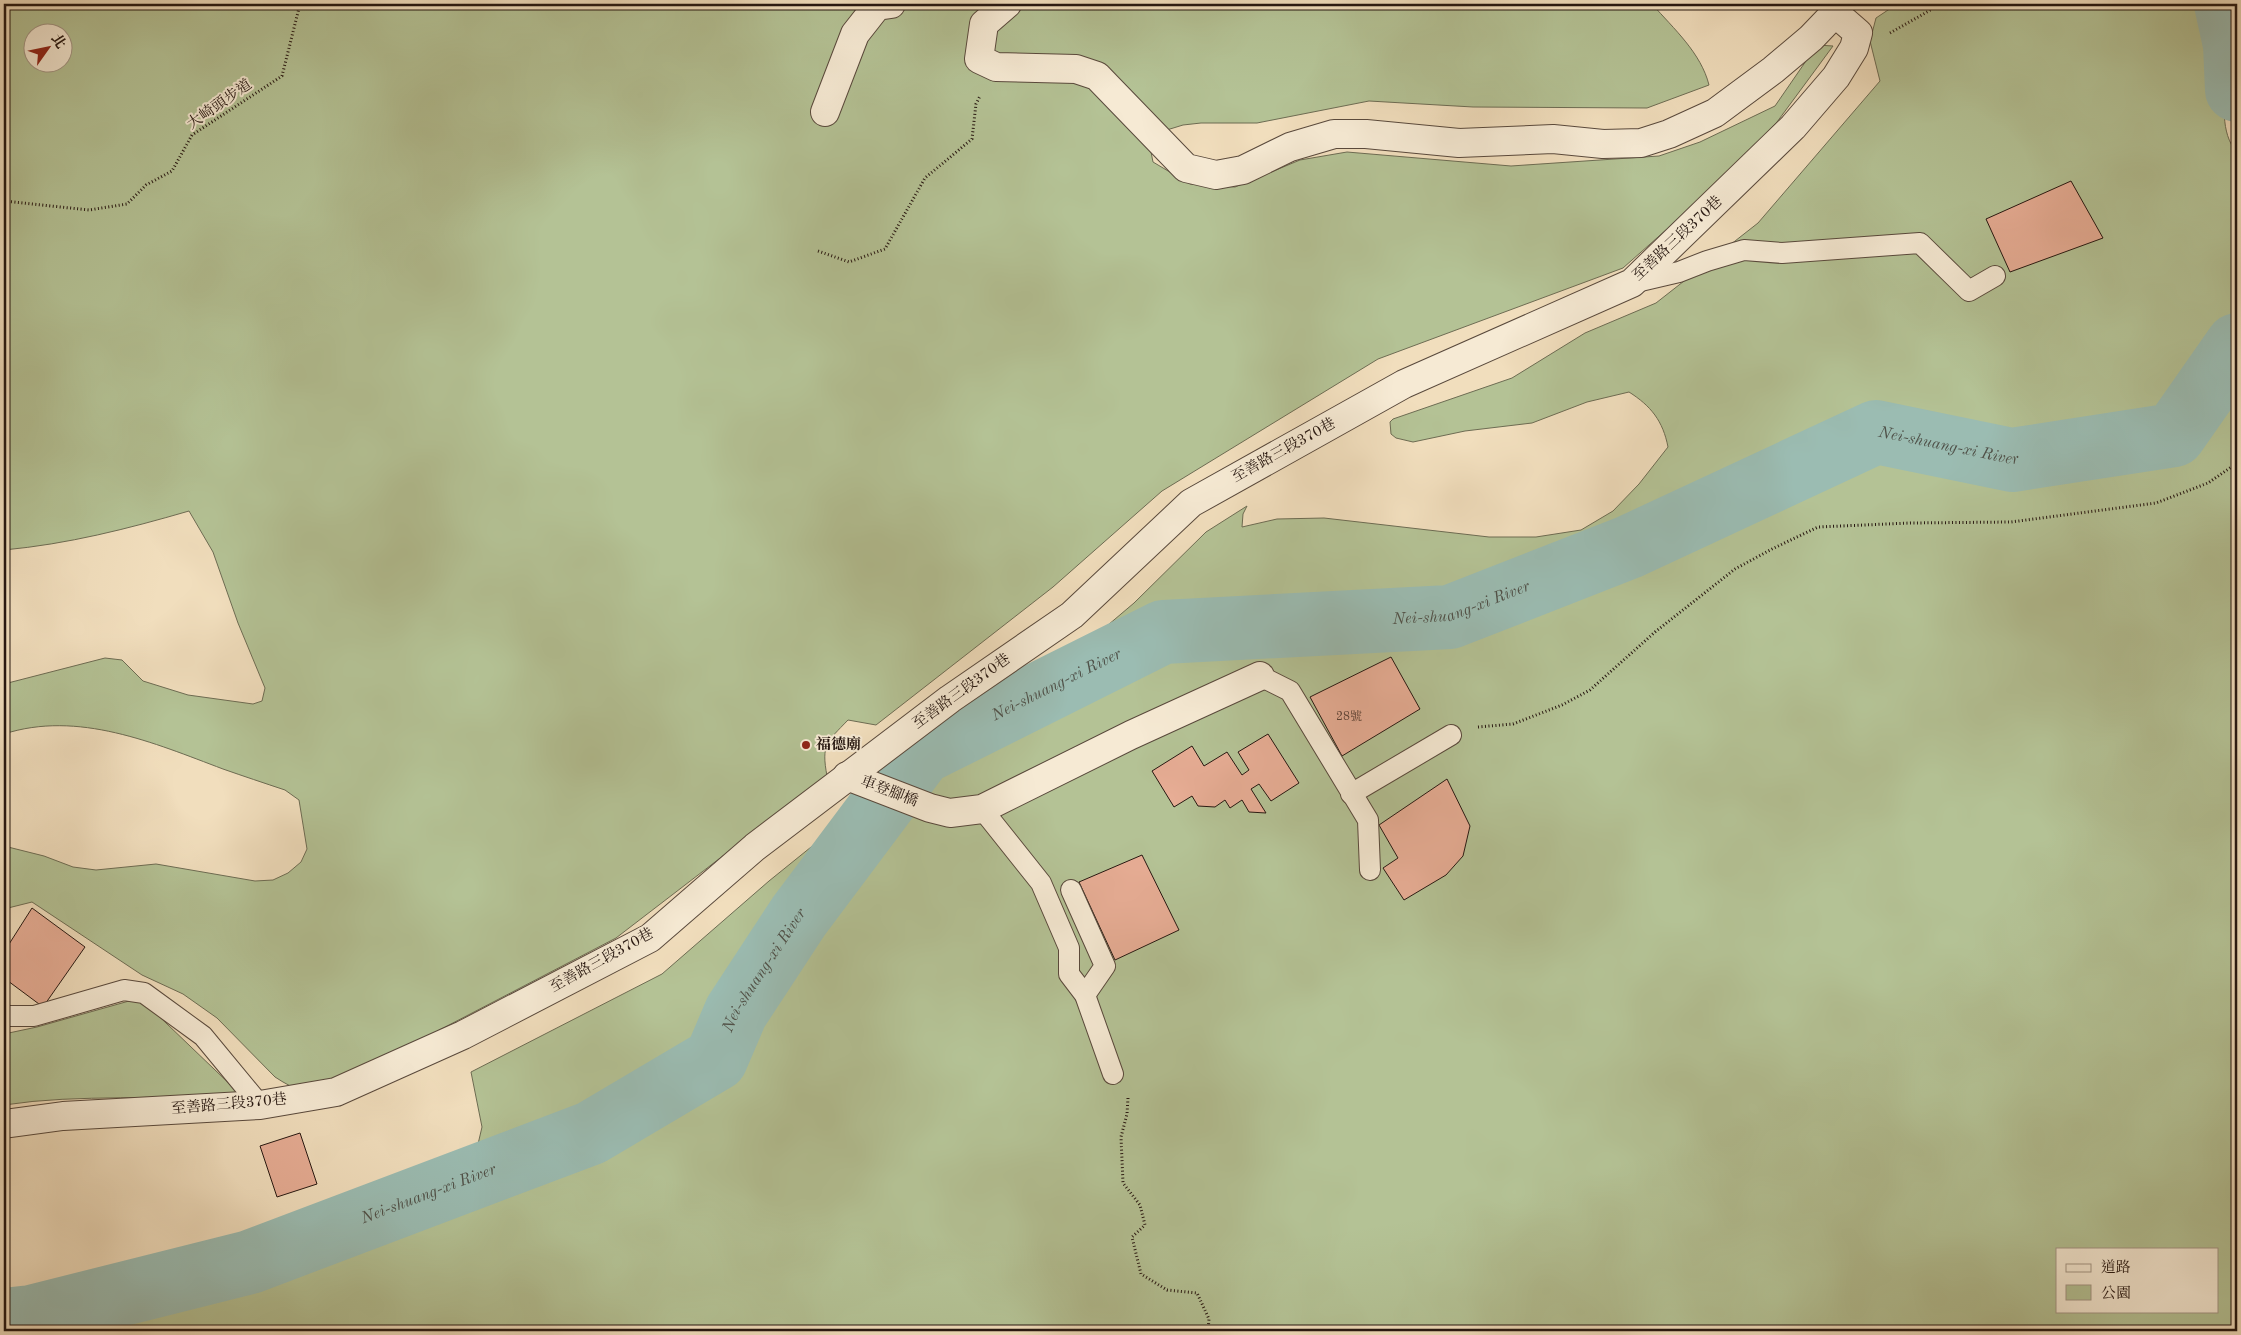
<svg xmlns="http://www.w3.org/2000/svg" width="2241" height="1335" viewBox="0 0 2241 1335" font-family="'Old Standard TT','Noto Serif TC',serif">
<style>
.green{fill:#b4c295;stroke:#6d6c53;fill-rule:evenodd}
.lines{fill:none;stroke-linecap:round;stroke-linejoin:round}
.river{stroke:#9bbcb2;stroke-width:64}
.building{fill:#e7ad95;stroke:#261711}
.lane-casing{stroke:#59493c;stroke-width:22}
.street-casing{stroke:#59493c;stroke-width:30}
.path{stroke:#261711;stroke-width:3;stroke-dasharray:1 2.5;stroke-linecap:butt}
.lane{stroke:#f6ead4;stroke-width:20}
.street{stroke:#f6ead4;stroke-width:28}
.poi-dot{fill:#8f2418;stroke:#f6ead4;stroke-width:2}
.labels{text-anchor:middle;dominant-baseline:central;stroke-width:4;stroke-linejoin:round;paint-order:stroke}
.number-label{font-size:12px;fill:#563c32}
.street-label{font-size:15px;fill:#261711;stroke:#f6ead4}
.poi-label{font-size:15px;font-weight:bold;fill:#261711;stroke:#f6ead4;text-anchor:start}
.water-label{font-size:16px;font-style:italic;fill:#4f5149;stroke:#f6ead4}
</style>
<rect width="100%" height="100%" fill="#f1debd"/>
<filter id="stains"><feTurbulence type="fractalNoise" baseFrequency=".004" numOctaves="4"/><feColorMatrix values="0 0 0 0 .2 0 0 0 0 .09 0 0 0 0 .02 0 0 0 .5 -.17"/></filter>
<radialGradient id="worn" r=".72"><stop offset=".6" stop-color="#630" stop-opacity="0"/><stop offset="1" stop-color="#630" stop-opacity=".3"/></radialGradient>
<g class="green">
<path d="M4,4H1652C1674,29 1701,53 1709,85L1647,108L1473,107L1369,101L1257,123H1201L1183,125L1157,133L1150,147L1153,162L1190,184L1235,187L1300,160L1347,152L1511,166L1659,156L1700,142L1775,106L1817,45L1833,46L1777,122L1710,191L1623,268L1378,359L1162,491L1053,587L876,725L848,720C827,742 821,744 827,776L616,938L378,1062L317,1086L294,1088L283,1082L275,1077L217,1018L183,994L142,975L32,902L4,909V846L44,856L73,867L96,870L156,864L255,881L273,880L288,873L301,862L307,849L299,800L285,790C264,783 243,776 223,769C154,743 78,710 4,734V684L105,658L122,660L143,681L188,695L253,704L262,701L265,688L238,623L213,552L189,511C127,529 68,544 4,550ZM32,32H62V62H32Z"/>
<path d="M1897,4H2215C2219,27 2224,50 2225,73C2226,99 2219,126 2234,149L2237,146V1331H4V1297L424,1204L452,1188L475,1157L482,1127L471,1072L662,974L769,881L868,801L928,746L995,701L1069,658L1134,603L1206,532L1247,506L1243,514L1242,527L1277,519L1324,518L1489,537H1536L1581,530L1613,511L1639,484L1668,447C1663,421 1651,406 1629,392L1587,402L1532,423L1465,431L1413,442L1396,438L1391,434L1390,422L1393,419L1512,378L1585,333L1656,303L1758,223L1880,81L1870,41L1876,18ZM2057,1249H2217V1311H2057Z"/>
<path d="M142,1000L238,1092C160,1102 81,1093 4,1105V1034L37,1027L129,1001Z"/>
</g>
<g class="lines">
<g class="river">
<path d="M2226,4L2235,45L2237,90"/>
<path id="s1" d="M4,1320L31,1317L250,1262L591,1133L716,1059L736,1012L799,916L921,753L1163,632L1450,617L1629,547L1876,432L2012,460L2174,435L2237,345"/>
</g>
</g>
<g class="building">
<path d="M2071,181L2103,238L2010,272L1986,219Z"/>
<path d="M1391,657L1420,709L1342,756L1310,697Z"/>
<path d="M1268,734L1299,783L1271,801L1259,784L1251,789L1266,813L1249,812L1242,800L1230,808L1225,800L1215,807L1198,806L1192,796L1174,807L1152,771L1192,746L1204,766L1227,752L1242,775L1249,770L1238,752Z"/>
<path d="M1447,779L1470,826L1463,856L1446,875L1404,900L1383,868L1398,858L1379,825Z"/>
<path d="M1142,855L1179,930L1115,960L1079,882Z"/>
<path d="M32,908L85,947L43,1007L4,978V952Z"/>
<path d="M300,1133L317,1184L277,1197L260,1146Z"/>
</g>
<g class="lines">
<defs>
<g id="lane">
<path d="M1632,283L1679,272L1707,261L1744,250L1782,253L1920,243L1969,291L1995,276"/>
<path d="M1260,676L1290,691L1368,820L1370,870"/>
<path d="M1351,794L1451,735"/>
<path d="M982,809L1041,883L1069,948V974L1085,995L1113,1074"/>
<path d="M1071,890L1105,966L1085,995"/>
<path d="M4,1016H34L124,990L144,993L203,1036L260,1105"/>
</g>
<g id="street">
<path d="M825,112L855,34L877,6L891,4"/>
<path d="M847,776L930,808L950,813L982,809L1131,735L1260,676"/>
<path d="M4,1124L63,1116L260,1105L336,1092L463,1035L650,938L755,847L950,699L1072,615L1191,503L1404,384L1632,283L1793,127L1836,77L1854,48L1858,33L1835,13L1811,38L1773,70L1715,113L1669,134L1641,143L1603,144L1553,139L1459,143L1366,134H1334L1290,147L1243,170L1216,175L1186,168L1097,76L1076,69L996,67L979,59L984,24L1007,4"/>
</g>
</defs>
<use href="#lane" class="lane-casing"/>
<use href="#street" class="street-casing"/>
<g class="path">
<path d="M1890,33L1941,4"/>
<path d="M4,201L89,210L127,204L146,185L172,171L192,135L282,76L300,4"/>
<path d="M818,251L849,262L885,249L925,178L972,139L976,104L980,96"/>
<path d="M1478,727L1513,724L1562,705L1590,690L1655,632L1735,569L1772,549L1818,527L1910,523L2011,522L2156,503L2208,483L2237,463"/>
<path d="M1128,1098L1127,1114L1121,1137L1123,1183L1140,1205L1145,1225L1132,1237L1141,1274L1167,1290L1197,1293L1209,1319L1208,1331"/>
</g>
<use href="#lane" class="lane"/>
<use href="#street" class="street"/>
</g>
<circle class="poi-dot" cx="806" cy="745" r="5"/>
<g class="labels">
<g class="number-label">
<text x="1349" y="717">28號</text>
</g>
<g class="street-label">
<text transform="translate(220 105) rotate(-35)">大崎頭步道</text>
<text transform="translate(1678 239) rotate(-43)">至善路三段370巷</text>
<text transform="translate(1284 451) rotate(-29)">至善路三段370巷</text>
<text transform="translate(962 692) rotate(-36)">至善路三段370巷</text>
<text transform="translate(889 792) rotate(21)">車登腳橋</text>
<text transform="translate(602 961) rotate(-29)">至善路三段370巷</text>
<text transform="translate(229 1105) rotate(-5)">至善路三段370巷</text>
</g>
<g class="poi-label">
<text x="816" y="745">福德廟</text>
</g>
<g class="water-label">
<text stroke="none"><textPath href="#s1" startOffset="2229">Nei-shuang-xi River</textPath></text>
<text stroke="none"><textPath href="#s1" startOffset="1704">Nei-shuang-xi River</textPath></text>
<text stroke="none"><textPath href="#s1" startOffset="1284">Nei-shuang-xi River</textPath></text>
<text stroke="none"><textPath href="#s1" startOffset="864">Nei-shuang-xi River</textPath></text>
<text stroke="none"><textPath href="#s1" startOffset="444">Nei-shuang-xi River</textPath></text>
</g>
</g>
<rect width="2241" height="1335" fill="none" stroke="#f1debd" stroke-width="20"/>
<rect x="5" y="5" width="2231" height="1325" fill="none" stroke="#261711" stroke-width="2.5"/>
<rect x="10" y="10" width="2221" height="1315" fill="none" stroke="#261711"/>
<rect x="2056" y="1248" width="162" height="65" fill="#f6ead4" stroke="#a39686"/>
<rect x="2066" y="1264" width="25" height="8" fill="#f6ead4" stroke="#a39686"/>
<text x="2101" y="1272" font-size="15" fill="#261711">道路</text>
<rect x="2066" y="1285" width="25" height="15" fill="#b4c295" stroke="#a39686"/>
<text x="2101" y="1298" font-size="15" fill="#261711">公園</text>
<g transform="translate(48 48) rotate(57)"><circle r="24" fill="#f6ead4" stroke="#a39686"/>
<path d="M0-4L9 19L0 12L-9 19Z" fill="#8f2418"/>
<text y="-8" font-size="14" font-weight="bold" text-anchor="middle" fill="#261711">北</text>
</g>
<rect width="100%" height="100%" filter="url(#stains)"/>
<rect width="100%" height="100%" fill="url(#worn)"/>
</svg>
